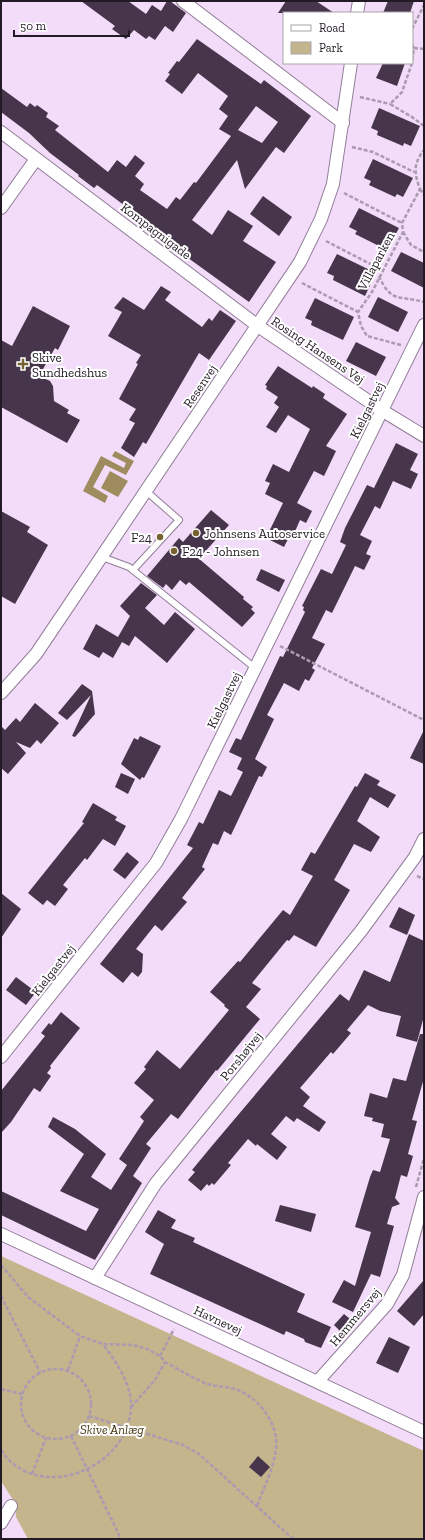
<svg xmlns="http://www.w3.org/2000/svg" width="425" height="1540" viewBox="0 0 425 1540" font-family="'Zilla Slab',serif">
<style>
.green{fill:#c5b58c}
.water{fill:#9e8c5f}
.building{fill:#46354b;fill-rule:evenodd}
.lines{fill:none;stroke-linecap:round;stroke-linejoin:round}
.lane-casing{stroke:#917d97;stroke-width:8}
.street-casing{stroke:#917d97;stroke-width:14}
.path{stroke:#ab9ab0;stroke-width:2.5;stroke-dasharray:4 2;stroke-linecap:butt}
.lane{stroke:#fff;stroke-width:6}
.street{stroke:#fff;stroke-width:12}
.poi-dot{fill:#766331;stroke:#fff;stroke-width:1.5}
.labels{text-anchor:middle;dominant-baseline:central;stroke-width:4;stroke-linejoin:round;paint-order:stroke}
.street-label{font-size:13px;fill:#221a24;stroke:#fff}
.poi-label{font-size:13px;fill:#221a24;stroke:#fff;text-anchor:start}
.park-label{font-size:13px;font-style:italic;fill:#493b15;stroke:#fff}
</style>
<rect width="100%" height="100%" fill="#f2dcf9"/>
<path class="green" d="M1,1256L424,1451V1539H28L16,1517L15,1503L1,1481Z"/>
<g class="water">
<path d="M115,451L134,461L126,475L105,465L93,487L108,496L105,503L83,491L101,456L124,468L126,463L112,456Z"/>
<path d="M110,471L128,481L118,497L101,488Z"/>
</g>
<g class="building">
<path d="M81,1H128L146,14L152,5L161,11L167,1H170L186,13L173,32L165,26L155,40L149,36L146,39L134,30L126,39L112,29L115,26Z"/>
<path d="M286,1H316L334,13H278Z"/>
<path d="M388,1H414L410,13H383Z"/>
<path d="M197,39L261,84L264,80L311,116L284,153L276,147L245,189L237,160L192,220L212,235L228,210L253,226L243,241L276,262L249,302L137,221L140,217L97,185L94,188L78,176L79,175L50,153L29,133L1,112V88L27,107L30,103L35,107L37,105L48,113L46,117L59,126L55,130L108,172L117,160L126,167L135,155L145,163L135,176L144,184L140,190L167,209L176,197L180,200L194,182L196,183L231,136L219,129L228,116L219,109L228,96L198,73L182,94L165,81L170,74L168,73L177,61L179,62ZM256,106L278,122L262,143L238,130Z"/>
<path d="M383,63H405L397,86L376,78Z"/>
<path d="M379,108L420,126L411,146L404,143L403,146L377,135L378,131L371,128Z"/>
<path d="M373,159L413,178L403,197L397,194L395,197L369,185L371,181L364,178Z"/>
<path d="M263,196L292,217L279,236L250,214Z"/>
<path d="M359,208L399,228L387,250L355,234L357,231L349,227Z"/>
<path d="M401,252L424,263V288L391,271Z"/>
<path d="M337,254L376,273L365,296L333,280L334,276L327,273Z"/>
<path d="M161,286L171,292L165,300L202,327L209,318L212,321L220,310L236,321L209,360L199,353L146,444L143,442L134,457L121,448L135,423L129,420L136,409L119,399L138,364L136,363L141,355L108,336L122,312L114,308L123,297L144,310Z"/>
<path d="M378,297L408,312L398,332L368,317Z"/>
<path d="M315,298L354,317L343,340L311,325L312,321L305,318Z"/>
<path d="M33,306L70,326L58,350L55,348L39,376L50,381L53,386L54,401L69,410L67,413L80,420L67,443L1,407V340L12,346Z"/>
<path d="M356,342L386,357L376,376L346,361Z"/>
<path d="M278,366L312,388L313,386L325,394L323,398L347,414L326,446L336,451L324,476L314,471L297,503L312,511L306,523L300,520L293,536L290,535L284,547L266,538L283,503L265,494L270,483L265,481L273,464L289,472L310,429L288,415L276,433L266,427L279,407L274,403L278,397L266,389L267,386L265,385Z"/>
<path d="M396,443L418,454L410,470L418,474L411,489L393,481L380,509L375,506L360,535L372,541L366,554L371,556L364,570L355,566L332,613L326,610L312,638L325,644L312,668L315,670L309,681L305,679L299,691L284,683L267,715L274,719L255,759L267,767L262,777L259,776L231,835L224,831L218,845L213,843L202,867L205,869L182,898L187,902L162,931L155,925L136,949L143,954L142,972L138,977L132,972L123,983L100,964L193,848L187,845L199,822L203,824L219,790L231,796L243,772L237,769L242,758L229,752L236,738L241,740L280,656L283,657L305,612L303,610L304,607L302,606L321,569L332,574L346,545L340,542L345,528L367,485L374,488Z"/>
<path d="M211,510L229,525L202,555L193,550L191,552L244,597L243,599L253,607L251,609L255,613L242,627L189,582L186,585L180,580L172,590L166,584L163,588L147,576L179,538L183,542Z"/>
<path d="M1,511L30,527L27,532L48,545L15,604L1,596Z"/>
<path d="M261,569L285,580L279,592L256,580Z"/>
<path d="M141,583L157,595L145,608L164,625L175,612L195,629L167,663L135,636L129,646L122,642L113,658L103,652L99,658L83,649L96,624L118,637L130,616L120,606Z"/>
<path d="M82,684L92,691L95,714L75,737L72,736L91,695L67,720L58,713Z"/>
<path d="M35,703L59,723L41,744L37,740L30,748L16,742L26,753L8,774L1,768V726L5,730L16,718L20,722Z"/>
<path d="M424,730V764L410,758Z"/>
<path d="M140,736L161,746L144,778L142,777L140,780L121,764L134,738L138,740Z"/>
<path d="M121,773L135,779L128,794L115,787Z"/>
<path d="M365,773L380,781L377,785L396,795L388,808L370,797L357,821L380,837L371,852L354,844L334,880L350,890L316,947L294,935L289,941L287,940L252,983L261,989L246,1007L260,1019L217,1071L216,1070L178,1119L171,1114L146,1144L151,1148L133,1176L142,1183L95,1260L1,1215V1191L86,1231L99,1209L60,1191L84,1154L48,1127L53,1117L75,1129L106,1154L91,1177L111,1190L127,1165L119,1159L144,1121L140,1117L154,1100L134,1083L146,1069L144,1067L157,1050L180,1069L229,1010L224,1006L225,1005L210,992L238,961L240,962L283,910L290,915L313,876L301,870L311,852L315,854L355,786L357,787Z"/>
<path d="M93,803L117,817L115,820L126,826L115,846L103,839L87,860L85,858L63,885L68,889L55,906L47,900L43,905L28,893L84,823L82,822Z"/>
<path d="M127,852L139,862L125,879L113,870Z"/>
<path d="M1,893L21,909L1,938Z"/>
<path d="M399,907L415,915L407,935L389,927Z"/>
<path d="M409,934L424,941V1016L417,1042L396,1036L401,1016L380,1011L368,1005L347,1030L351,1033L333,1054L331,1052L300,1088L310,1097L303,1106L326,1122L319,1132L297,1118L294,1122L286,1116L271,1134L287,1147L277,1160L257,1144L256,1146L248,1139L228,1163L231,1165L214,1185L212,1183L209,1186L207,1184L201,1191L188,1180L195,1172L192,1170L211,1147L340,994L349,1001L364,970L390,982Z"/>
<path d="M16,977L36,992L26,1005L6,990Z"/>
<path d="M61,1012L80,1028L50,1066L51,1068L47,1073L51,1076L40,1092L34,1088L11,1122L1,1133V1091L45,1036L41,1033L49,1023L51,1025Z"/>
<path d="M420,1034H424V1078L412,1120L417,1121L408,1154L413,1156L407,1177L401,1175L395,1198L400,1204L392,1207L387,1224L394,1226L381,1274L380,1277L371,1274L353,1312L332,1302L344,1280L355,1286L371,1232L355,1227L370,1177L373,1170L380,1172L390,1139L381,1137L384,1124L372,1121L373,1118L364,1116L370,1093L387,1098L393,1078L406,1081Z"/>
<path d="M280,1205L316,1214L311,1232L275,1221Z"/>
<path d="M158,1210L176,1220L171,1228L195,1238L193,1242L305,1294L297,1312L331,1327L321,1348L305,1342L304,1339L286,1331L284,1335L150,1274L164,1244L145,1232Z"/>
<path d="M424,1280V1314L414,1326L397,1311Z"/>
<path d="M344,1314L355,1323L344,1335L334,1325Z"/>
<path d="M389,1337L410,1347L398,1373L376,1363Z"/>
<path d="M258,1456L270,1467L261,1477L249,1467Z"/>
</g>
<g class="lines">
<defs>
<g id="lane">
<path d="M102,557L129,567L255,668"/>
<path d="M133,570L179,520L146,491"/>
</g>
<g id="street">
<path d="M183,1L343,123"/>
<path d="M357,13L359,1"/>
<path d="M1,132L258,326L383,411L424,436"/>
<path d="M1,208L36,159"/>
<path d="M1,693L36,654L300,262L321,219L333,184L351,63"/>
<path d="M1,1057L156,863L181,819L424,325"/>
<path d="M1,1234L424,1432"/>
<path d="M95,1278L156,1183L361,931L415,857L424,839"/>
<path d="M318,1381L387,1304L403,1275L424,1197"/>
<path d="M1,1523L11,1506"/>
</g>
</defs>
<use href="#lane" class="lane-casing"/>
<use href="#street" class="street-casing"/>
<g class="path">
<path d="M412,29L424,5"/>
<path d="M412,45L414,48L412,62"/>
<path d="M414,48L424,49"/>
<path d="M412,63L402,92L390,104L412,117L424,126"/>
<path d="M360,97L390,104"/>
<path d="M352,147L373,152L414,172"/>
<path d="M420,189L424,195"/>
<path d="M344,193L402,223"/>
<path d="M403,232L411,245L424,252"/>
<path d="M326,241L382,270"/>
<path d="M379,276C391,304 400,295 424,302"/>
<path d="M302,283L358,312"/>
<path d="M401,345L367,336L361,326L358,312L372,292L403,232L402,223L420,189C414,173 413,164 424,150"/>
<path d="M280,646L424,720"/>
<path d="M417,876L424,879"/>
<path d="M416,1187L424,1158"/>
<path d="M1,1265L28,1297L80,1336L103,1344L133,1345L147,1349L160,1356L165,1362C178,1369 191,1377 205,1383C214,1387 225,1386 235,1389C258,1396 279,1424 276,1448C274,1468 264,1487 257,1506"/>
<path d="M1,1296L40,1372"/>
<path d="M160,1356L174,1329"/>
<circle cx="56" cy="1404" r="35"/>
<path d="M68,1370L80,1336"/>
<path d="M1,1389L22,1394"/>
<path d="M131,1407L155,1380L165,1362"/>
<path d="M89,1416L183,1445L199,1454L293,1539"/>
<path d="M71,1436L121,1539"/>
<path d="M1,1450C37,1505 129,1469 131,1407C132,1384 116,1362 103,1344"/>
<path d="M32,1474L46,1438"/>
</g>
<use href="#lane" class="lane"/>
<use href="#street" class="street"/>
</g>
<g class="poi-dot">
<path d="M21 358h4v4h4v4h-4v4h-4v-4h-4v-4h4z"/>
<circle cx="196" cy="533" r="4"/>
<circle cx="160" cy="537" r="4"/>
<circle cx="174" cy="551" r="4"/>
</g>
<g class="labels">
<g class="street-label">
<text transform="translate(156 231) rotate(37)">Kompagnigade</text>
<text transform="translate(376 261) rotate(-62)">Villaparken</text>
<text transform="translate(318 350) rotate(34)">Rosing Hansens Vej</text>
<text transform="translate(200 386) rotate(-56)">Resenvej</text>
<text transform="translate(367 410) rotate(-64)">Kielgastvej</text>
<text transform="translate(224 700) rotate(-64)">Kielgastvej</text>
<text transform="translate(53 970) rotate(-52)">Kielgastvej</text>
<text transform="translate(241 1056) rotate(-51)">Porshøjvej</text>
<text transform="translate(355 1317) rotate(-50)">Hemmersvej</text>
<text transform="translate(218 1320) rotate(25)">Havnevej</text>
</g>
<g class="poi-label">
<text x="32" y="357">Skive<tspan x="32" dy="15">Sundhedshus</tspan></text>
<text x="204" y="533">Johnsens Autoservice</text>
<text x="152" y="537" text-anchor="end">F24</text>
<text x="182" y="551">F24 - Johnsen</text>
</g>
<g class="park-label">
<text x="112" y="1429">Skive Anlæg</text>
</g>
</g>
<rect width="425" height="1540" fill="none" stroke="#221a24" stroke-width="4"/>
<rect x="283" y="12" width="130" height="52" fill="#ffffff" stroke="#a7a3a7"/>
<rect x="291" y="25" width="20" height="6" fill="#ffffff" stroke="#a7a3a7"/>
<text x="319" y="32" font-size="12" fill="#221a24">Road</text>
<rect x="291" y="42" width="20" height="12" fill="#c5b58c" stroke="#a7a3a7"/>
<text x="319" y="52" font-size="12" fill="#221a24">Park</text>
<path d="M14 30v6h115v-6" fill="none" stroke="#221a24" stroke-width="2"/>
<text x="20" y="30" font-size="12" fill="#221a24" stroke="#ffffff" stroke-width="3" paint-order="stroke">50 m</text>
</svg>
